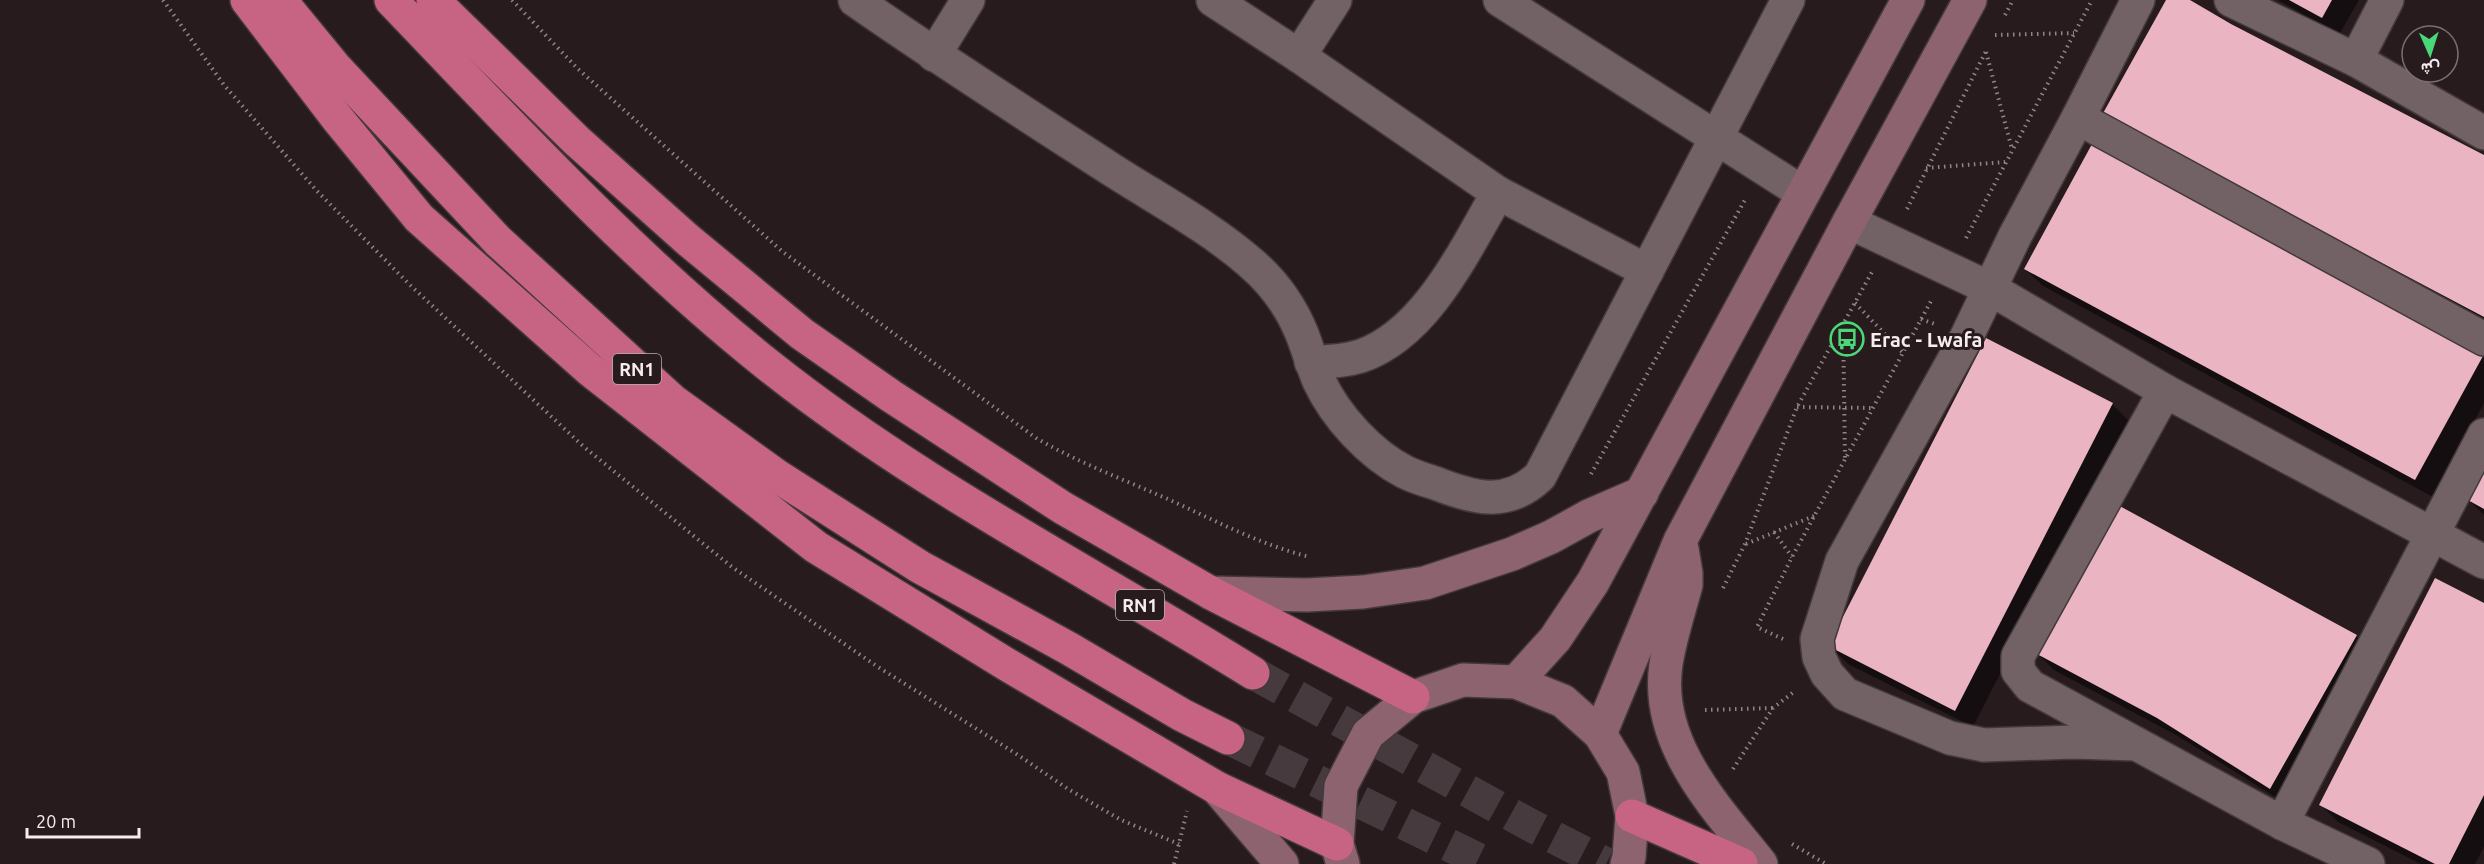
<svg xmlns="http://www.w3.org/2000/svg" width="2484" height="864" viewBox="0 0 2484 864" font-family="Ubuntu,Vazirmatn,sans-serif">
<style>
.shadow{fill:#0007}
.building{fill:#eab4c3}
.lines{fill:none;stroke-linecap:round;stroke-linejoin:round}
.highway-tunnel{stroke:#473a3e;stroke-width:33;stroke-dasharray:33 16;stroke-linecap:butt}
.street-casing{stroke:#43393b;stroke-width:36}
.secondary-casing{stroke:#43393b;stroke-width:36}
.highway-casing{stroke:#43393b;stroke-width:36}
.path{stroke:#918588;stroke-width:4;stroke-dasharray:1.5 4.5;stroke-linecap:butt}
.street{stroke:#726266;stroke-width:33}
.secondary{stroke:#8c636f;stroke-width:33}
.highway{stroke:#c76484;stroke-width:33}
.labels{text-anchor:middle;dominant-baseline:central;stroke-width:6;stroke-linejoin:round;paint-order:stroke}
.shield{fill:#281b1e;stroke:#b9aeb1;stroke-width:1.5}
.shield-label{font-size:18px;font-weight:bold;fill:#f7edf0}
.poi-label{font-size:20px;font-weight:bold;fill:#f7edf0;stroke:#281b1e;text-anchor:start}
</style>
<rect width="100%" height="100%" fill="#281b1e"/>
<g class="shadow">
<path d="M2168,0H2185L2484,158V324L2104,115Z"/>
<path d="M2278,0H2359L2339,35Z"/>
<path d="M2025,269L2482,357L2484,359V403L2433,497L2043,286Z"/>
<path d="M2112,404L2129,421L1973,727L1848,664L1830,646Z"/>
<path d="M2484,472V515L2468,499Z"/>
<path d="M2484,605V847L2475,864H2421L2338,822L2321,805Z"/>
<path d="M2356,636L2374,654L2288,805L2176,735L2054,670L2037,653Z"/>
</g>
<g class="building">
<path d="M2166,0H2190L2231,24L2484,155V317L2102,115Z"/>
<path d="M2289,0H2332L2322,18Z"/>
<path d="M2092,144L2483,356L2415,480L2024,269Z"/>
<path d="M1986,338L2113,403L1955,711L1828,646Z"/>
<path d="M2484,467V509L2466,499Z"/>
<path d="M2116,504L2357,635L2270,789L2157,718L2035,653Z"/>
<path d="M2435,578L2484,603V795L2449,864H2435L2319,805Z"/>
</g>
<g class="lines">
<g class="highway-tunnel">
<path d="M1253,673L1532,826L1606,864"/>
<path d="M1228,738L1488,864"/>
</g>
<defs>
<g id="street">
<path d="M855,0C938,58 1024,113 1109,168C1157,199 1210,227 1252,264C1274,283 1291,307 1302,334C1308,349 1312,365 1319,381C1336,417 1370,454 1405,472C1415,477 1425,480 1435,483C1473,498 1507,508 1540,476L1788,0"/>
<path d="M1213,0L1299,56L1498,193L1647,271"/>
<path d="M1500,0L1803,193"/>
<path d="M2231,0L2356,60L2484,133"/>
<path d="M934,55L968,0"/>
<path d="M1299,56L1335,0"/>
<path d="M2356,60L2387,0"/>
<path d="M2078,118L2138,0"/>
<path d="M1849,222L1989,288L2165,391L2484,562"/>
<path d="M1311,362C1328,362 1345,361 1361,356C1427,333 1465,249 1498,193"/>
<path d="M2165,391L2018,656V671L2030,686L2282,823L2368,864"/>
<path d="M2136,744L2074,742L1984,745L1950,738L1845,694L1827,674L1819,657L1817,639L1842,561L1966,338L2015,236L2078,118L2484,339"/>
<path d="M2282,823L2484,435"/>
</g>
<g id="secondary">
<path d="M1682,549L1686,573V585C1679,611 1670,638 1666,664C1654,744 1716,807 1761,864"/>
<path d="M1211,593L1307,595L1363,592L1425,583L1512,554L1551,537L1589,516L1642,493"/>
<path d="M1516,682L1555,639L1593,582L1908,0"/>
<path d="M1600,734L1680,541L1849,222L1970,0"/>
<path d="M1217,788L1282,864"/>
<path d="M1343,864L1337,844L1341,786L1368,734L1413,697L1463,680L1516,682L1563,701L1600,734L1623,772L1632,816L1629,857L1627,864"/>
</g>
<g id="highway">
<path d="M247,0L337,118L419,218L590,370L816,547L1006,664L1217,788L1337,844"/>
<path d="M280,0L335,67L498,241L673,401L777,476L920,567L1068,648L1182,715L1228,738"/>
<path d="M391,0C512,126 631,256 768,365C917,484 1091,572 1253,673"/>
<path d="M433,0L577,141L688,240L802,334L891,396L1063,508L1211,593L1413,697"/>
<path d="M1632,816L1741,864"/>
</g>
</defs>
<use href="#street" class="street-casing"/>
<use href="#secondary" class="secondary-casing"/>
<use href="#highway" class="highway-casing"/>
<g class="path">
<path d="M163,0L224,85L317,191L410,285L584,447L732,567L878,667L1015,753L1068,789L1121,820L1179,844"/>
<path d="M512,0L578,69L783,252L1036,438C1079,463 1125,480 1170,500C1216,521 1261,545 1310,557"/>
<path d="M2005,15L2013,0"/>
<path d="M1995,35L2074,33"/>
<path d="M1986,52L2012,149"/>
<path d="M1926,168L2005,162"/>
<path d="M1907,209L1986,51"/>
<path d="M1966,238L2092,0"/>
<path d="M1855,303L1903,353"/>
<path d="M1921,319L1935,324"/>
<path d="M1843,324L1845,458"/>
<path d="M1797,407L1873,408"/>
<path d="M1591,474L1746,198"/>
<path d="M1774,532L1792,557"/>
<path d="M1746,544L1814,516"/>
<path d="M1723,588L1745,544L1797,407L1872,272"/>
<path d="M1783,639L1757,627L1792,557L1931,301"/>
<path d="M1705,710L1773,708"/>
<path d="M1733,769L1773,708L1795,691"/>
<path d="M1792,844L1826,864"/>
<path d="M1174,864L1187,811"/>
</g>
<use href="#street" class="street"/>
<use href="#secondary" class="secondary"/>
<use href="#highway" class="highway"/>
</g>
<defs>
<symbol id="bus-ring" viewBox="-11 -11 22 22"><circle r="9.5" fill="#281b1e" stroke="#4ad778" stroke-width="1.5"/><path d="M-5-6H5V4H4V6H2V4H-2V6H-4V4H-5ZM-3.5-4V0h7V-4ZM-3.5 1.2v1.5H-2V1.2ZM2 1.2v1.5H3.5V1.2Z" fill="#4ad778"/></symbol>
</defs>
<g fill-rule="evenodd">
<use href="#bus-ring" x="1828" y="320" width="38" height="38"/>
</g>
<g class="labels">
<g class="shield">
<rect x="613" y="354" width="48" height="30" rx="4.5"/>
<rect x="1116" y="590" width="48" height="30" rx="4.5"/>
</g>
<g class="shield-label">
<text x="637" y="369">RN1</text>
<text x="1140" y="605">RN1</text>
</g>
<g class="poi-label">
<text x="1870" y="339">Erac - Lwafa</text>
</g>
</g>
<g transform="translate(2430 54) rotate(177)"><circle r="28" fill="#281b1e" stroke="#7b6f72" stroke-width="1.5"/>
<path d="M0-4.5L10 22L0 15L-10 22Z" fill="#4ad778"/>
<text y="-9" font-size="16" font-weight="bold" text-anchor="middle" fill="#f7edf0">ش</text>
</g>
<path d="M27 828v9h112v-9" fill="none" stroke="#f7edf0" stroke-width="3"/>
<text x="36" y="828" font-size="18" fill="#f7edf0" stroke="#281b1e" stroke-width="4.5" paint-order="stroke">20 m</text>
</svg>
